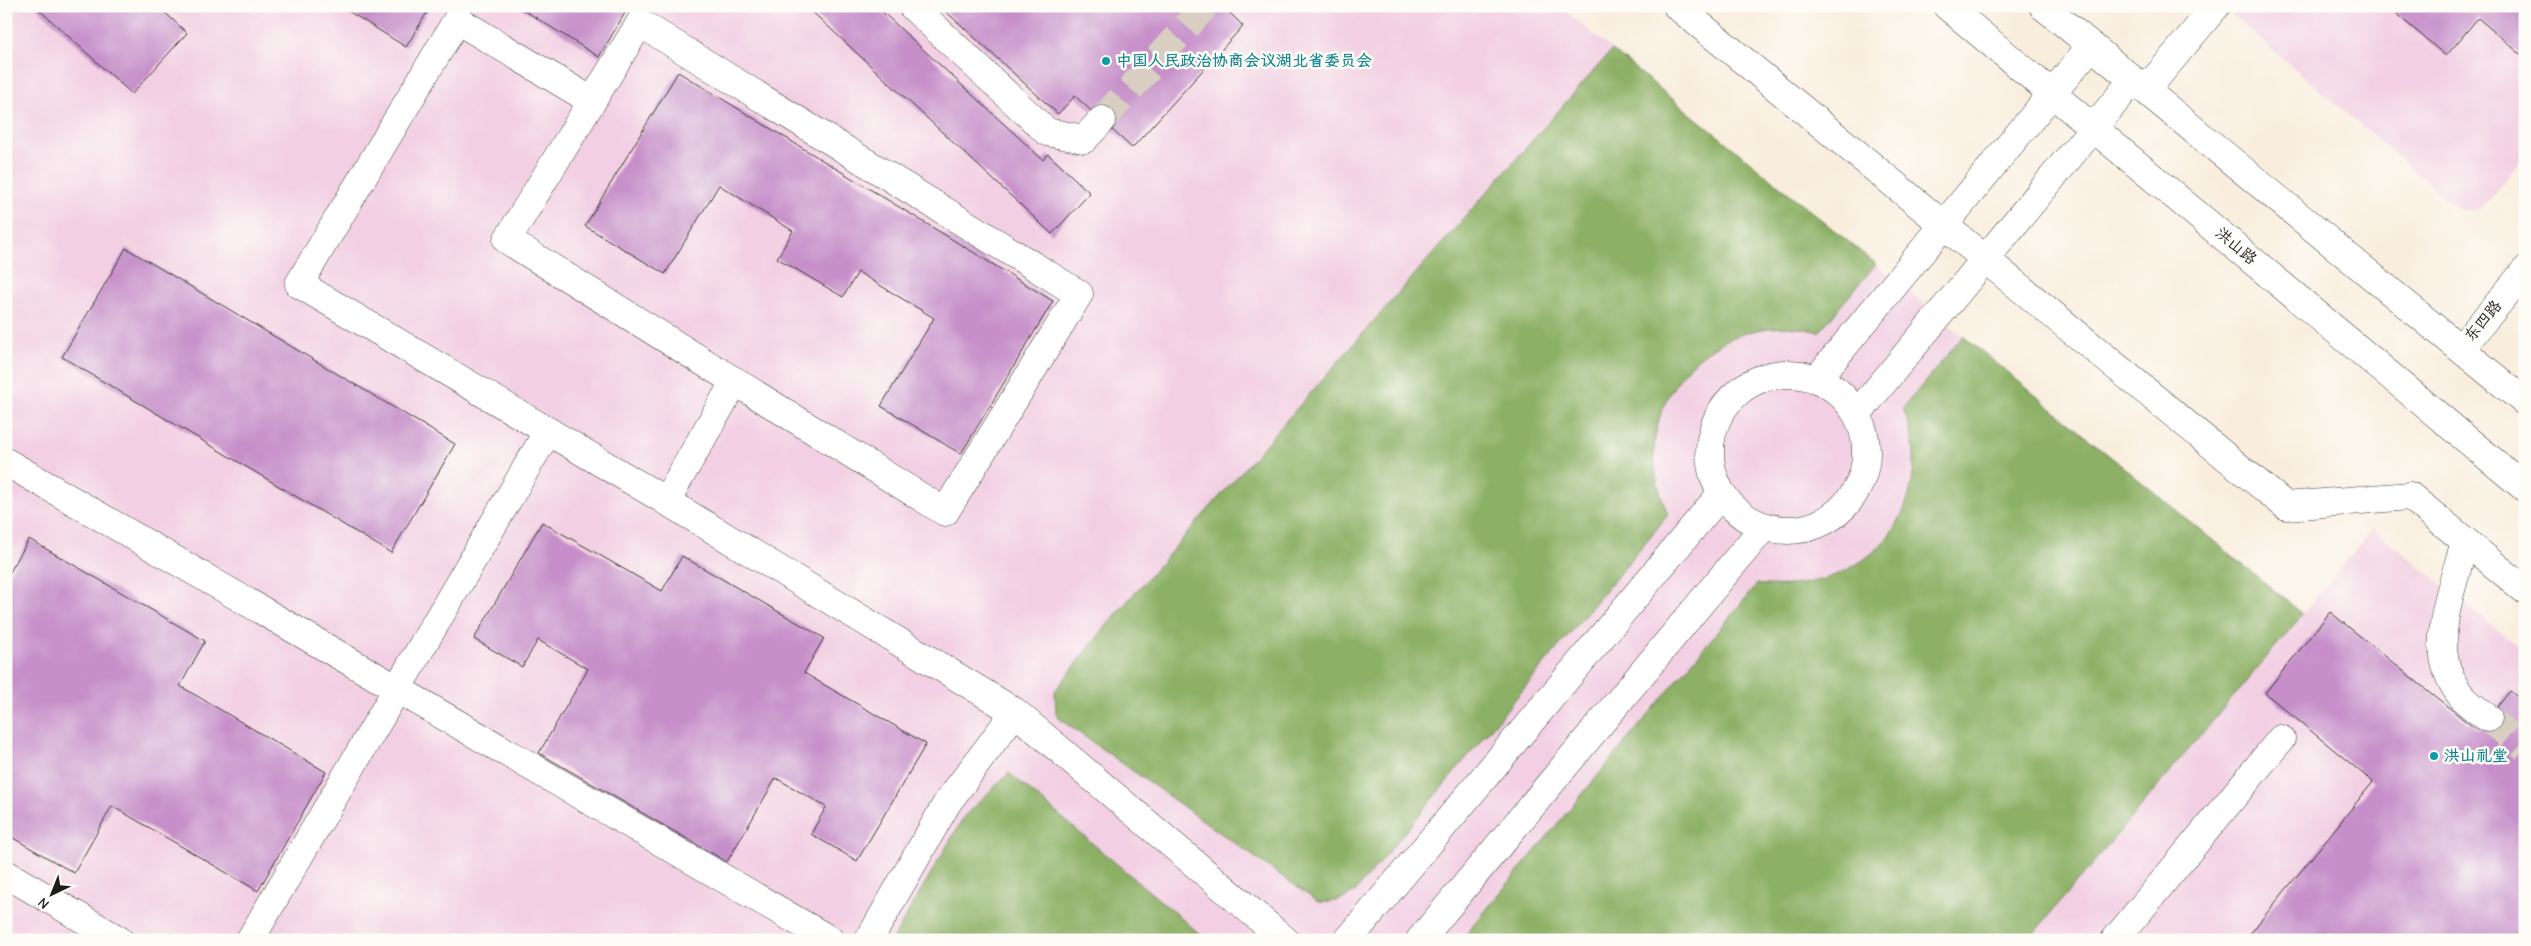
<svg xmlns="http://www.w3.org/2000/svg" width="2531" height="946" viewBox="0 0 2531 946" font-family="'Comic Neue','LXGW WenKai TC',sans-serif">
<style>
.built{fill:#f2cfe2}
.forest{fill:#8cb065;stroke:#546640}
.building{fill:#c68fc9}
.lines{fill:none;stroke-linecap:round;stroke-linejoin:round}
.minor-tunnel{stroke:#d8cec1;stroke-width:28;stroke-dasharray:28 14;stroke-linecap:butt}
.minor-casing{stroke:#3d3c39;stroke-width:29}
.major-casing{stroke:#3d3c39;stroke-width:29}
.minor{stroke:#fff;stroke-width:28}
.major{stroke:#fff;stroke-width:28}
.culture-dot{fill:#0f9aa8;stroke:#fdfcf7;stroke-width:2}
.labels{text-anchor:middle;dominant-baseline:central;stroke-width:5;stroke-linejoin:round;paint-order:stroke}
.culture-label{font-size:16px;font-weight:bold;fill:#0d838f;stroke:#fdfcf7;text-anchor:start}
.street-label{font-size:16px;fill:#1c1c1c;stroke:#fdfcf7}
</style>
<rect width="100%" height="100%" fill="#fdfcf7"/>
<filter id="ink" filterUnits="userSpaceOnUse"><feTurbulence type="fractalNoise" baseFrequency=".02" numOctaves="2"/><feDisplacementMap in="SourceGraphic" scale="10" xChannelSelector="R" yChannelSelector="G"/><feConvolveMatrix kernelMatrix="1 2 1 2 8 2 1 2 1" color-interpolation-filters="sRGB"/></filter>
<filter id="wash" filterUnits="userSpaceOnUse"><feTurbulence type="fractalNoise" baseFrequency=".0096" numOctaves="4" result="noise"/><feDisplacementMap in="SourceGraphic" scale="20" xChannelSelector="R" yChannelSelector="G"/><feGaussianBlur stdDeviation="1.12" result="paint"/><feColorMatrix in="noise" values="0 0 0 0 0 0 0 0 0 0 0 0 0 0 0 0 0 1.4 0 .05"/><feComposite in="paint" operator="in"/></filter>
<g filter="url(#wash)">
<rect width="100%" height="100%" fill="#f9eede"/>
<g class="built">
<path d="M6,6H1559L2303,613L2373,529L2525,652V940H6Z"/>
<path d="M2240,6H2387L2446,56L2478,18L2525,58V155L2484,206L2477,210H2460L2232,15Z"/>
</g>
<g class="forest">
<path d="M1612,50L1876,264L1819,332C1740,311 1659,364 1654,449C1653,472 1660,494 1668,515L1356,891C1345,899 1332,904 1318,902L1061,720L1056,714L1055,691L1111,620Z"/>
<path d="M1963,336L2303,614L2028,940H1461L1757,584C1836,594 1910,549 1914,464C1915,444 1909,426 1903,408Z"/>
<path d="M1009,773L1207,940H892L965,815Z"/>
</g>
<g id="blocks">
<g class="building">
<path d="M35,6H158L187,33L132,94Z"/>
<path d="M340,6H431L406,47Z"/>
<path d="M517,6H629L599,57Z"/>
<path d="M806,6H876L1043,160L1048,154L1090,193L1052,234Z"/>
<path d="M940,6H1223L1243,26L1132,148L1075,96L1058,114Z"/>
<path d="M2387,6H2525V58L2478,18L2446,56Z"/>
<path d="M678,72L1053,301L961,454L881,406L934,318L858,272L843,297L777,258L793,231L719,185L665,274L585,226Z"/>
<path d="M126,248L455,444L391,553L62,357Z"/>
<path d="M542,522L662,591L682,556L824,638L804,673L926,744L857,861L811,834L826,807L776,778L727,862L539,753L588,669L538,640L522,667L474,639Z"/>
<path d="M29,539L205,641L180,686L326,772L258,891L112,806L74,873L6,834V579Z"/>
<path d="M2330,612L2478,731L2510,691L2525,703V940H2245L2373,782L2265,693Z"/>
</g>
</g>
</g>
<g filter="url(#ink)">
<use href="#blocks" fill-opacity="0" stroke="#3d3c39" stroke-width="1"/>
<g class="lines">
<g class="minor-tunnel">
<path d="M1102,120L1205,6"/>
<path d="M2488,718L2525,748"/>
</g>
<defs>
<g id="minor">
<path d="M912,6L1047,132L1084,139L1102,120"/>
<path d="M1677,6L2286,506L2410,496L2525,590"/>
<path d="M640,23L1079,294L945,512L507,240Z"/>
<path d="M2146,90L2216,6"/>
<path d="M592,101L457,20L299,284L666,501L1015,712L1285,940"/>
<path d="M2461,348L2525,271"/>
<circle cx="1788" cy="452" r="78"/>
<path d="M1817,379L2091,46"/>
<path d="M1858,413L2133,80"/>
<path d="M6,462L830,940"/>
<path d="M666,501L735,381"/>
<path d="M2465,541C2452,591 2423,654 2464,699C2471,706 2480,712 2488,718"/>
<path d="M6,874L119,940"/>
<path d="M250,940L548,431"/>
<path d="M869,940L947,803L1015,712"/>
<path d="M1348,940L1721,494"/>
<path d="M1420,940L1763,528"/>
<path d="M2115,940L2281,739"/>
</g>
<g id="major">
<path d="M1947,6L2525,488"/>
<path d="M2043,6L2525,402"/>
</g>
</defs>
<use href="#minor" class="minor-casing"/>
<use href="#major" class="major-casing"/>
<use href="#minor" class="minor"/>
<use href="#major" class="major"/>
</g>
</g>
<g class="culture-dot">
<circle cx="1106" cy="61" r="5"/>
<circle cx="2434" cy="756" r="5"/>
</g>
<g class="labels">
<g class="culture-label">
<text x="1116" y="61">中国人民政治协商会议湖北省委员会</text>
<text x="2444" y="756">洪山礼堂</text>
</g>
<g class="street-label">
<text transform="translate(2236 246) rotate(40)">洪山路</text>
<text transform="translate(2483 321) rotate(-50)">东四路</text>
</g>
</g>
<rect width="2531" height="946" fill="none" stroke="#fdfcf7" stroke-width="25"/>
<g transform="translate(52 894) rotate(223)" stroke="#fdfcf7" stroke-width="4" paint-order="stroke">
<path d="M0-4L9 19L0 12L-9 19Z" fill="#1c1c1c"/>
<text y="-8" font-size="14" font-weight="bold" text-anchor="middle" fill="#1c1c1c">N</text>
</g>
</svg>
